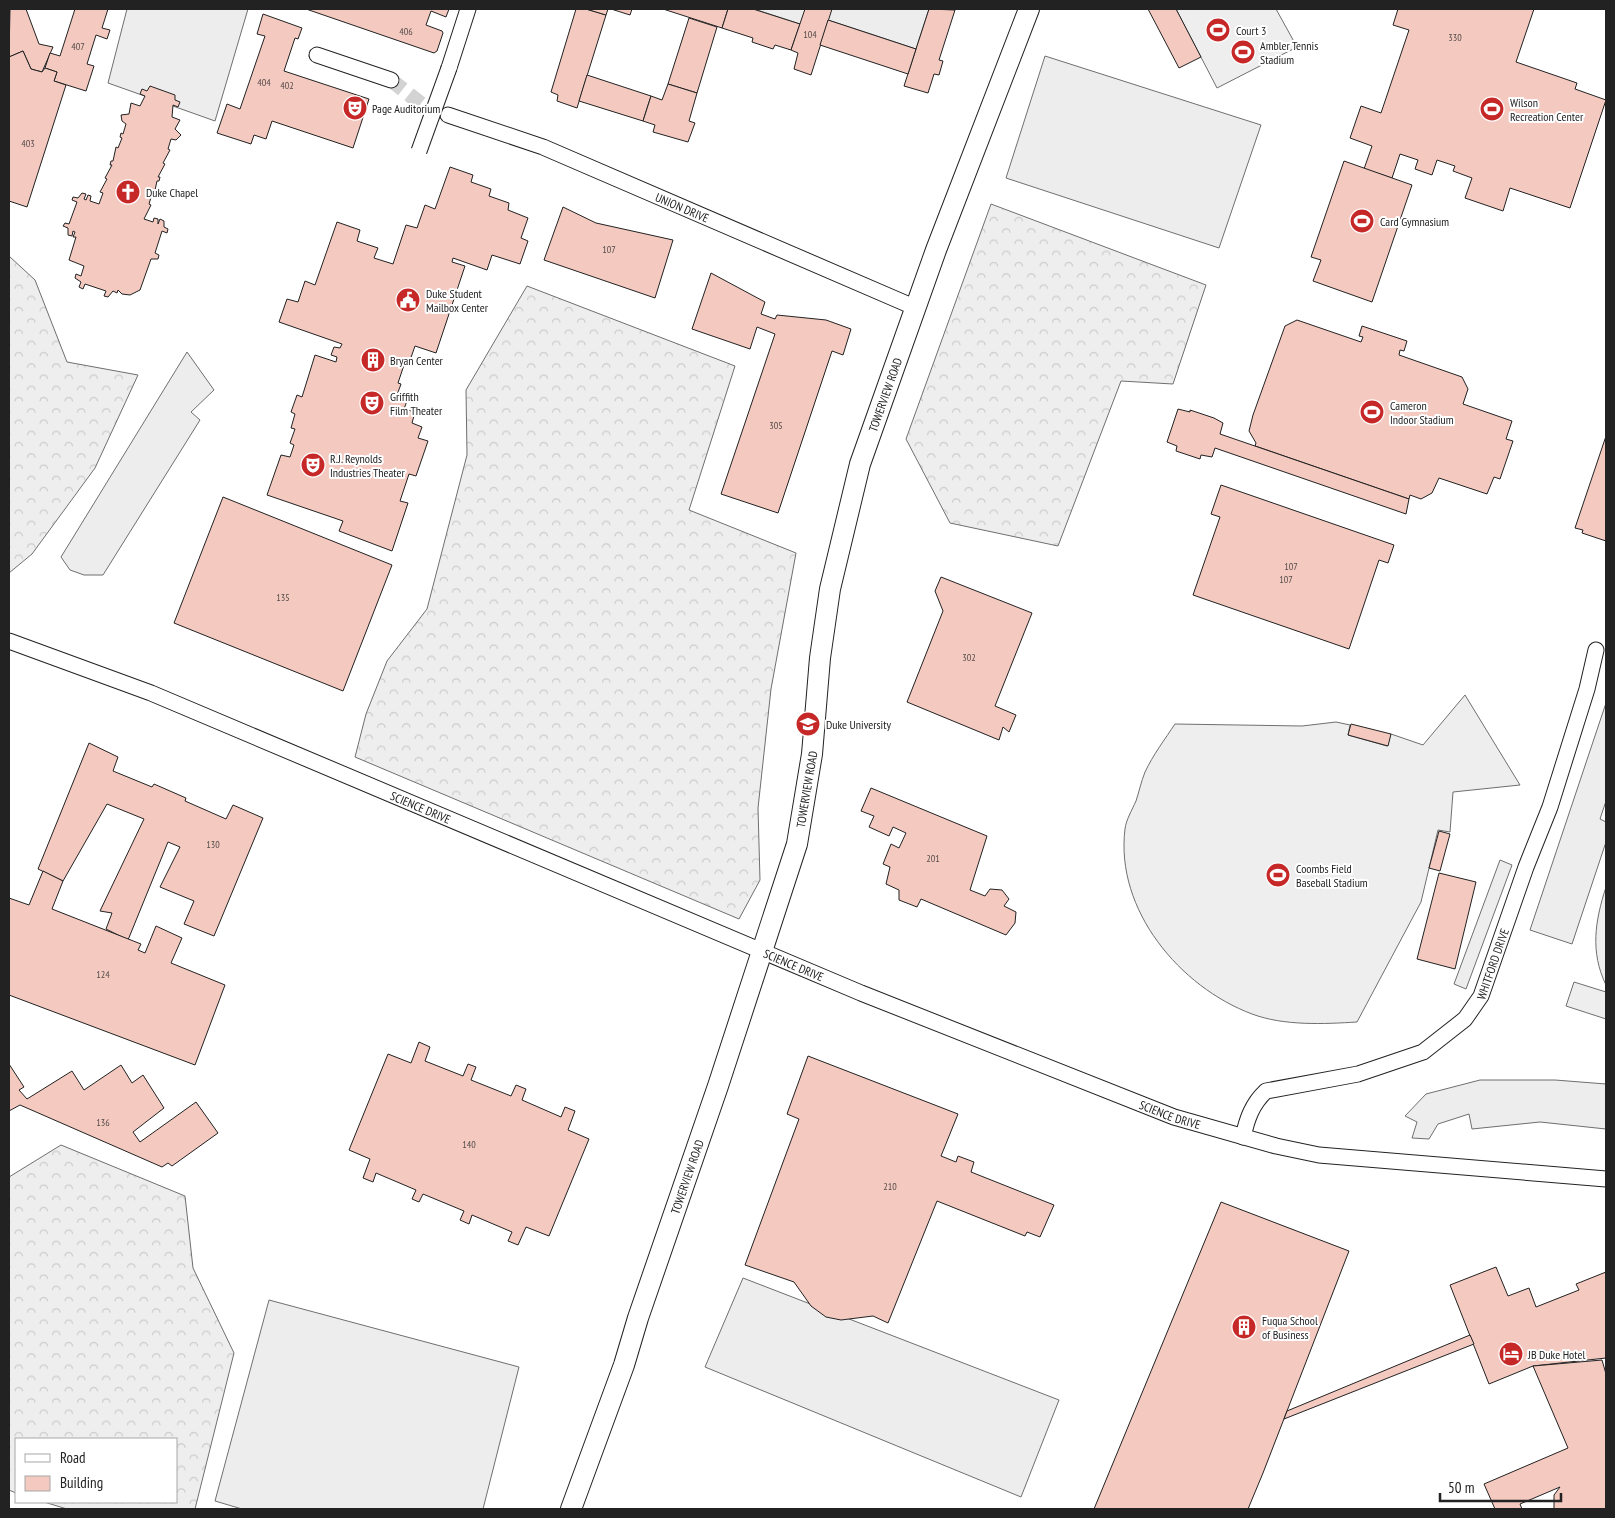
<svg xmlns="http://www.w3.org/2000/svg" width="1615" height="1518" viewBox="0 0 1615 1518" font-family="'PT Sans Narrow',sans-serif">
<style>
.forest{fill:url(#forest-crowns);stroke:#6f6f6f}
.pitch{fill:#eee;stroke:#6f6f6f}
.parking{fill:#ededed;stroke:#6f6f6f}
.building{fill:#f3c9c0;stroke:#222}
.lines{fill:none;stroke-linecap:round;stroke-linejoin:round}
.street-tunnel{stroke:#d3d3d3;stroke-width:15;stroke-dasharray:15 8;stroke-linecap:butt}
.street-casing{stroke:#222;stroke-width:17}
.secondary-casing{stroke:#222;stroke-width:22}
.street{stroke:#fff;stroke-width:15}
.secondary{stroke:#fff;stroke-width:20}
.street-bridge-casing{stroke:#222;stroke-width:17;stroke-linecap:butt}
.street-bridge{stroke:#fff;stroke-width:15}
.labels{text-anchor:middle;dominant-baseline:central;stroke-width:4;stroke-linejoin:round;paint-order:stroke}
.number-label{font-size:10px;fill:#564c4a}
.poi-label{font-size:12px;fill:#222;stroke:#fff;text-anchor:start}
.street-label{font-size:12px;fill:#222;stroke:#fff}
</style>
<defs>
<pattern id="forest-crowns" width="20" height="18" patternUnits="userSpaceOnUse" patternTransform="scale(1.25)"><rect width="20" height="18" fill="#eee"/><path d="M2 6a3 3 0 1 1 6 0M12 15a3 3 0 1 1 6 0" fill="none" stroke="#ccc"/></pattern>
</defs>
<rect width="100%" height="100%" fill="#fff"/>
<g class="forest">
<path d="M991,204L1206,285L1173,384L1121,381L1058,546L950,523L906,439Z"/>
<path d="M9,256L35,280L67,362L138,375L95,468L32,554L9,573Z"/>
<path d="M527,286L735,366L689,510L796,553L771,689L758,808L760,880L739,919L355,757L366,714L387,661L427,609L467,455L466,390Z"/>
<path d="M61,1145L185,1196L193,1268L234,1353L195,1509H67L44,1502H176V1439H16V1493L9,1490V1177Z"/>
</g>
<g class="pitch">
<path d="M1176,9H1276L1297,47L1217,88Z"/>
<path d="M1465,695L1520,785L1453,792L1450,832L1438,830L1421,902L1357,1022C1324,1024 1284,1026 1252,1014C1180,987 1115,910 1125,829C1126,820 1132,810 1136,801C1139,792 1141,782 1145,772C1153,755 1165,739 1175,724L1302,726L1336,722L1350,725L1348,735L1387,746L1391,734L1423,745Z"/>
<path d="M1606,887V985C1590,952 1595,921 1606,887Z"/>
<path d="M1574,982L1606,992V1019L1566,1006Z"/>
</g>
<g class="parking">
<path d="M127,9H248L215,121L108,83Z"/>
<path d="M754,9H929L916,49L828,20L800,24Z"/>
<path d="M1045,56L1261,125L1219,248L1006,178Z"/>
<path d="M187,352L214,390L191,412L200,420L103,575H84L70,570L61,557Z"/>
<path d="M1606,703V801L1600,819L1606,822V842L1572,944L1530,930Z"/>
<path d="M1500,860L1512,865L1466,989L1454,984Z"/>
<path d="M1480,1080H1555L1606,1084V1129L1540,1122L1472,1129L1469,1114L1438,1124L1429,1139L1412,1138L1417,1122L1405,1116L1426,1094Z"/>
<path d="M743,1278L1059,1400L1021,1497L705,1367Z"/>
<path d="M269,1300L519,1367L483,1509H242L215,1501Z"/>
</g>
<g class="building">
<path d="M10,9H26L39,44L53,47L42,72L31,69L23,51L9,57Z"/>
<path d="M75,9H108L102,28L110,30L107,39L96,35L87,64L94,66L86,91L54,81L57,72L45,68L50,53L60,56Z"/>
<path d="M306,9H449L446,17L431,11L426,25L442,31L443,33L437,51L434,53Z"/>
<path d="M576,9H586L606,15L577,108L557,101L558,95L551,92Z"/>
<path d="M586,9H608L606,15Z"/>
<path d="M611,9H632L630,15Z"/>
<path d="M663,9H728L722,28Z"/>
<path d="M728,9H753L800,24L791,50L775,45L773,49L752,42L753,38L722,28Z"/>
<path d="M805,9H832L811,75L794,69L798,53L791,50Z"/>
<path d="M929,9L955,10L939,60L943,61L939,75L934,74L928,93L904,86Z"/>
<path d="M1148,9H1176L1201,57L1179,68Z"/>
<path d="M1398,9H1534L1516,62L1577,83L1575,89L1606,100L1570,208L1510,188L1503,211L1465,198L1472,178L1453,171L1455,166L1437,160L1432,175L1415,169L1418,160L1400,154L1392,178L1364,169L1372,146L1350,138L1361,106L1381,113L1409,30L1393,25Z"/>
<path d="M263,14L302,28L298,39L295,38L284,71L369,99L353,148L272,121L266,139L254,135L251,144L217,133L227,104L240,109L265,36L257,34Z"/>
<path d="M689,18L717,27L697,93L668,84Z"/>
<path d="M828,20L916,49L908,74L820,45Z"/>
<path d="M23,51L31,69L42,72L45,68L57,72L54,81L66,85L27,207L9,201V57Z"/>
<path d="M587,75L651,96L643,121L579,101Z"/>
<path d="M668,84L697,93L689,121L695,123L688,142L653,132L655,125L643,121L651,96L662,100Z"/>
<path d="M150,86L175,95V100L180,102L178,107L173,105L172,117L180,120L175,129L181,135L176,140L171,139L168,149L170,150L163,163L165,164L158,177H160L159,181H157L154,195L152,194L149,204L151,205L144,219L153,222L154,218L158,219V224L160,219L164,221V227L168,229L167,233L162,231L155,253L159,255L158,259H151L140,290L130,295L122,294L118,290L117,293L113,291L108,297L104,296L106,291L85,284L83,289L79,287L81,282L75,278L76,274L81,276L84,266L69,260L76,237H73L75,232L73,231L72,236L68,235V228L63,226L65,223L69,224L77,202L72,200L73,197L78,198L82,193L86,194L84,199L86,200L88,195L91,196L90,201L99,204L103,193L100,192L107,179L105,178L112,165H110L111,161H113L116,147L118,148L122,138L120,137L121,133L123,134L126,124L122,121L121,115L129,114L131,103L140,106L145,96L140,94L142,89L147,91Z"/>
<path d="M1344,161L1412,185L1372,302L1313,281L1321,260L1311,257Z"/>
<path d="M450,167L473,175L471,182L491,189L489,196L509,203L508,210L528,218L521,238L528,241L520,264L492,255L487,270L453,258L452,262L465,266L436,353L415,346L408,366L404,365L398,383L401,384L397,395L408,398L404,409L415,412L412,423L422,427L418,438L428,441L416,476L409,474L400,501L408,503L392,551L339,531L343,521L267,495L281,455L290,457L294,445L290,443L295,429L291,428L295,414L291,412L297,395L302,397L315,355L336,362L337,357L331,355L334,347L340,348L342,344L279,322L287,299L298,302L305,281L315,285L337,222L360,230L357,241L378,248L374,258L393,264L406,225L417,228L425,205L435,209Z"/>
<path d="M563,207L596,223L673,240L655,298L544,260Z"/>
<path d="M711,273L765,302L761,314L775,319L777,315L826,320L851,329L843,355L832,351L778,513L721,494L775,334L757,327L750,349L692,329Z"/>
<path d="M1297,320L1361,342L1363,337L1359,336L1362,326L1407,341L1404,351L1400,350L1399,355L1462,377L1468,389L1463,404L1512,421L1506,439L1513,441L1500,479L1494,477L1487,494L1439,478L1432,493L1421,499L1410,495L1409,499L1255,446L1256,443L1249,431L1253,415L1285,326Z"/>
<path d="M1178,409L1190,412V410L1214,418L1223,423L1220,434L1409,499L1406,514L1215,448L1212,457L1201,455L1200,459L1176,451L1177,446L1167,442Z"/>
<path d="M1606,436V541L1582,533L1583,530L1575,528Z"/>
<path d="M1221,485L1394,545L1388,563L1379,560L1349,649L1193,595L1220,517L1211,514Z"/>
<path d="M223,497L392,565L343,691L174,623Z"/>
<path d="M941,577L1032,613L995,706L1016,715L1009,732L1003,727L999,740L907,702L943,611L935,591Z"/>
<path d="M1351,724L1391,734L1388,746L1348,735Z"/>
<path d="M89,743L118,757L113,771L152,787L154,784L186,798L185,801L226,819L233,805L263,818L214,936L184,924L194,901L160,887L180,847L168,842L128,940L106,929L112,913L100,911L144,819L107,804L63,881L38,869Z"/>
<path d="M871,788L987,836L970,890L985,896L990,889L1002,890L1009,899L1004,906L1016,912L1015,923L1006,935L921,899L917,907L899,900V890L886,884L890,867L883,864L891,844L899,848L906,833L893,827L889,836L869,827L874,816L861,811Z"/>
<path d="M1439,831L1450,834L1440,871L1429,868Z"/>
<path d="M43,871L63,881L52,909L141,944L138,950L145,953L156,926L182,938L171,963L225,985L195,1065L9,995V898L29,905Z"/>
<path d="M1439,873L1476,882L1455,969L1417,959Z"/>
<path d="M419,1042L430,1047L425,1061L463,1076L468,1064L476,1067L471,1080L511,1096L516,1085L526,1089L522,1100L561,1117L565,1107L575,1111L568,1130L589,1139L549,1236L526,1227L518,1245L508,1241L512,1232L472,1215L469,1224L460,1220L464,1211L423,1194L419,1202L412,1199L416,1190L376,1173L373,1182L363,1178L370,1159L349,1150L388,1054L411,1063Z"/>
<path d="M808,1056L958,1114L941,1156L956,1162L958,1156L974,1162L971,1172L1054,1205L1040,1237L1027,1232L1025,1236L937,1201L888,1323L873,1316L841,1320L826,1317L811,1306L794,1282L745,1265L799,1119L787,1114Z"/>
<path d="M9,1064L24,1087L19,1090L27,1099L72,1071L84,1090L121,1065L132,1083L143,1075L164,1108L133,1132L140,1142L196,1102L218,1133L172,1166L168,1163L162,1167L20,1105L9,1111Z"/>
<path d="M1221,1202L1349,1251L1263,1473L1248,1509H1094Z"/>
<path d="M1496,1267L1508,1296L1529,1288L1536,1307L1579,1290L1576,1284L1606,1272V1358L1533,1366L1489,1384L1450,1285Z"/>
<path d="M1470,1335L1474,1344L1284,1419L1287,1411Z"/>
<path d="M1602,1360L1606,1374V1509H1554V1495L1560,1487L1520,1504L1522,1509H1495L1484,1484L1568,1448L1533,1366Z"/>
</g>
<g class="lines">
<path class="street-tunnel" d="M391,80L425,107L446,114"/>
<defs>
<g id="street">
<path d="M317,55L391,80"/>
<path d="M449,68L468,9"/>
<path id="s1" d="M448,115L543,147L914,307"/>
<path id="s2" d="M9,641L151,693L861,993L1174,1117L1276,1146L1319,1155L1606,1179"/>
<path id="s3" d="M1243,1137C1247,1119 1252,1104 1266,1091L1358,1074L1423,1052L1465,1019L1481,996L1526,867L1550,807L1587,689L1596,650"/>
</g>
<g id="secondary">
<path id="s4" d="M571,1509L624,1365L638,1318L718,1086L797,844L812,754L820,658L830,589L860,464L936,250L1029,9"/>
</g>
</defs>
<use href="#street" class="street-casing"/>
<use href="#secondary" class="secondary-casing"/>
<use href="#street" class="street"/>
<use href="#secondary" class="secondary"/>
<defs>
<path id="street-bridge" d="M419,151L449,68"/>
</defs>
<use href="#street-bridge" class="street-bridge-casing"/>
<use href="#street-bridge" class="street-bridge"/>
</g>
<defs>
<symbol id="stadium-disc" viewBox="-11 -11 22 22"><circle r="9.5" fill="#c62828" stroke="#fff"/><path d="M0-5a6.5 5 0 1 0 0 10a6.5 5 0 1 0 0-10ZM-3.5-1.8h7v3.6h-7Z" fill="#fff"/></symbol>
<symbol id="theatre-disc" viewBox="-11 -11 22 22"><circle r="9.5" fill="#c62828" stroke="#fff"/><path d="M-5-5.5Q0-4 5-5.5V0Q5 5 0 6Q-5 5-5 0ZM-3.3-2.5H-1v1.5H-3.3ZM1-2.5H3.3v1.5H1ZM-2.8 1Q0 5.5 2.8 1Z" fill="#fff"/></symbol>
<symbol id="church-disc" viewBox="-11 -11 22 22"><circle r="9.5" fill="#c62828" stroke="#fff"/><path d="M-1.2-6h2.4v3.5h3.3v2.4h-3.3V6h-2.4V-.1h-3.3v-2.4h3.3Z" fill="#fff"/></symbol>
<symbol id="civic-disc" viewBox="-11 -11 22 22"><circle r="9.5" fill="#c62828" stroke="#fff"/><path d="M-.6-6.5H3V-4.5H.6V-3L4-1V1h2V6H-6V1h2V-1L-.6-3ZM-1.2 2.5V6h2.4V2.5Z" fill="#fff"/></symbol>
<symbol id="building-disc" viewBox="-11 -11 22 22"><circle r="9.5" fill="#c62828" stroke="#fff"/><path d="M-4-6H4V6H1V3H-1V6H-4ZM-2.5-4.3h1.7v1.8h-1.7ZM.8-4.3h1.7v1.8H.8ZM-2.5-1h1.7V.8h-1.7ZM.8-1h1.7V.8H.8Z" fill="#fff"/></symbol>
<symbol id="university-disc" viewBox="-11 -11 22 22"><circle r="9.5" fill="#c62828" stroke="#fff"/><path d="M0-5L7-2L0 1L-7-2ZM-4 1L0 2.5L4 1V4Q0 6-4 4Z" fill="#fff"/></symbol>
<symbol id="hotel-disc" viewBox="-11 -11 22 22"><circle r="9.5" fill="#c62828" stroke="#fff"/><path d="M-6-4.5h1.5V1H6V5H4.5V3h-9V5H-6ZM-4 0a1.8 1.8 0 1 1 3.6 0ZM.5 0V-2.5h3Q6-2.5 6 0Z" fill="#fff"/></symbol>
</defs>
<g fill-rule="evenodd">
<use href="#stadium-disc" x="1204" y="16" width="28" height="28"/>
<use href="#stadium-disc" x="1229" y="38" width="28" height="28"/>
<use href="#theatre-disc" x="341" y="94" width="28" height="28"/>
<use href="#stadium-disc" x="1478" y="95" width="28" height="28"/>
<use href="#church-disc" x="114" y="178" width="28" height="28"/>
<use href="#stadium-disc" x="1348" y="207" width="28" height="28"/>
<use href="#civic-disc" x="394" y="286" width="28" height="28"/>
<use href="#building-disc" x="359" y="346" width="28" height="28"/>
<use href="#theatre-disc" x="358" y="389" width="28" height="28"/>
<use href="#stadium-disc" x="1358" y="398" width="28" height="28"/>
<use href="#theatre-disc" x="299" y="451" width="28" height="28"/>
<use href="#university-disc" x="794" y="710" width="28" height="28"/>
<use href="#stadium-disc" x="1264" y="861" width="28" height="28"/>
<use href="#building-disc" x="1230" y="1313" width="28" height="28"/>
<use href="#hotel-disc" x="1497" y="1340" width="28" height="28"/>
</g>
<g class="labels">
<g class="number-label">
<text x="406" y="31">406</text>
<text x="810" y="34">104</text>
<text x="1455" y="37">330</text>
<text x="78" y="46">407</text>
<text x="264" y="82">404</text>
<text x="287" y="85">402</text>
<text x="28" y="143">403</text>
<text x="609" y="249">107</text>
<text x="776" y="425">305</text>
<text x="1291" y="566">107</text>
<text x="1286" y="579">107</text>
<text x="283" y="597">135</text>
<text x="969" y="657">302</text>
<text x="213" y="844">130</text>
<text x="933" y="858">201</text>
<text x="103" y="974">124</text>
<text x="103" y="1122">136</text>
<text x="469" y="1144">140</text>
<text x="890" y="1186">210</text>
</g>
<g class="poi-label">
<text x="1236" y="30">Court 3</text>
<text x="1260" y="45">Ambler Tennis<tspan x="1260" dy="14">Stadium</tspan></text>
<text x="1510" y="102">Wilson<tspan x="1510" dy="14">Recreation Center</tspan></text>
<text x="372" y="108">Page Auditorium</text>
<text x="146" y="192">Duke Chapel</text>
<text x="1380" y="221">Card Gymnasium</text>
<text x="426" y="293">Duke Student<tspan x="426" dy="14">Mailbox Center</tspan></text>
<text x="390" y="360">Bryan Center</text>
<text x="390" y="396">Griffith<tspan x="390" dy="14">Film Theater</tspan></text>
<text x="1390" y="405">Cameron<tspan x="1390" dy="14">Indoor Stadium</tspan></text>
<text x="330" y="458">R.J. Reynolds<tspan x="330" dy="14">Industries Theater</tspan></text>
<text x="826" y="724">Duke University</text>
<text x="1296" y="868">Coombs Field<tspan x="1296" dy="14">Baseball Stadium</tspan></text>
<text x="1262" y="1320">Fuqua School<tspan x="1262" dy="14">of Business</tspan></text>
<text x="1528" y="1354">JB Duke Hotel</text>
</g>
<g class="street-label">
<text stroke="none"><textPath href="#s1" startOffset="252">UNION DRIVE</textPath></text>
<text stroke="none"><textPath href="#s4" startOffset="1162">TOWERVIEW ROAD</textPath></text>
<text stroke="none"><textPath href="#s4" startOffset="758">TOWERVIEW ROAD</textPath></text>
<text stroke="none"><textPath href="#s2" startOffset="444">SCIENCE DRIVE</textPath></text>
<text stroke="none"><textPath href="#s3" startOffset="330">WHITFORD DRIVE</textPath></text>
<text stroke="none"><textPath href="#s2" startOffset="849">SCIENCE DRIVE</textPath></text>
<text stroke="none"><textPath href="#s2" startOffset="1254">SCIENCE DRIVE</textPath></text>
<text stroke="none"><textPath href="#s4" startOffset="352">TOWERVIEW ROAD</textPath></text>
</g>
</g>
<rect width="1615" height="1518" fill="none" stroke="#222222" stroke-width="20"/>
<rect x="15" y="1438" width="162" height="65" fill="#ffffff" stroke="#a7a7a7"/>
<rect x="25" y="1454" width="25" height="8" fill="#ffffff" stroke="#a7a7a7"/>
<text x="60" y="1463" font-size="15" fill="#222222">Road</text>
<rect x="25" y="1476" width="25" height="15" fill="#f3c9c0" stroke="#a7a7a7"/>
<text x="60" y="1488" font-size="15" fill="#222222">Building</text>
<path d="M1440 1493v8h121v-8" fill="none" stroke="#222222" stroke-width="2.5"/>
<text x="1448" y="1493" font-size="15" fill="#222222" stroke="#ffffff" stroke-width="4" paint-order="stroke">50 m</text>
</svg>
